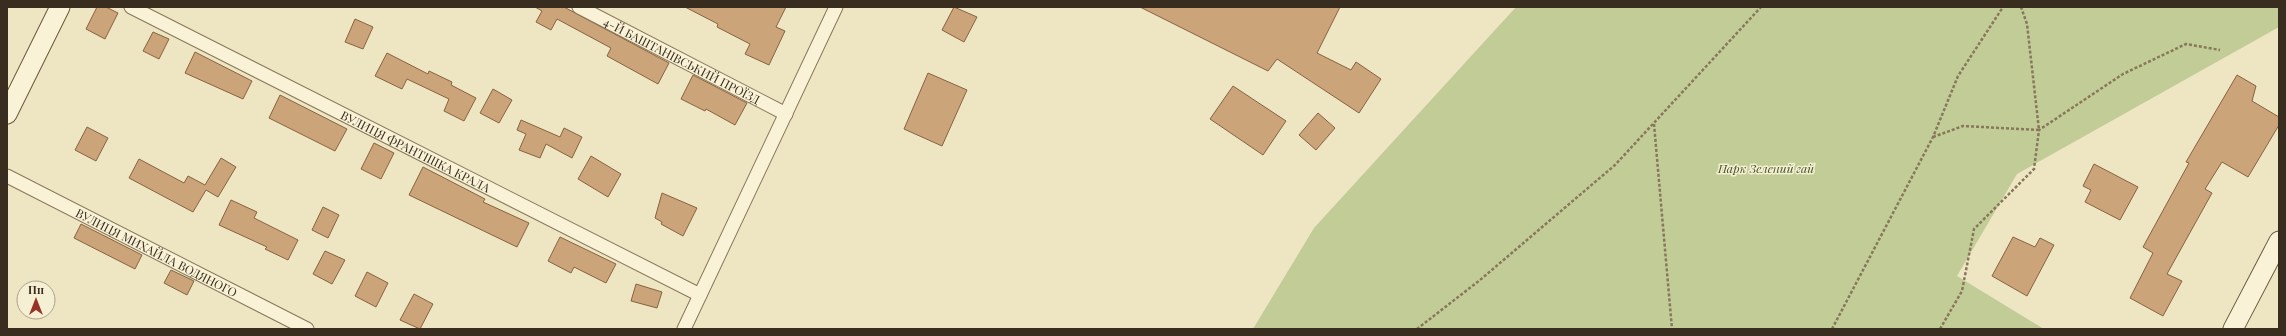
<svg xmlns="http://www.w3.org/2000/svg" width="2286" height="336" viewBox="0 0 2286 336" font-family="'Playfair Display',serif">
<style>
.green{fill:#c1cc97}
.building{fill:#cca479;stroke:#876340}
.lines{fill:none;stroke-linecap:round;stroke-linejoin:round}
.street-casing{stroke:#88775a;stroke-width:15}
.secondary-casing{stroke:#6a583d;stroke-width:21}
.path{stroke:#88775a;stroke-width:2.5;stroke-dasharray:3 2;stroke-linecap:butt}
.street{stroke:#f9f2d7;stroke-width:13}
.secondary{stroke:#f9f2d7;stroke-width:19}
.labels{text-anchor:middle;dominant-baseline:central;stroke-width:3;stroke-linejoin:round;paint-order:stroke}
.street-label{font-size:12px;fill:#382d1e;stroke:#f5efd3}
.park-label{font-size:12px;font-style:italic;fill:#445525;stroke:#f5efd3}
</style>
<rect width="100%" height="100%" fill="#eee5c3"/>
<path class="green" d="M1516,7H2279V27L2017,174L1957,276L2044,329H1253L1314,228Z"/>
<g class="building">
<path d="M97,7H106L118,13L105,39L86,29Z"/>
<path d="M535,7H564L669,63L658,84L607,56L611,48L557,19L551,30L536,22L542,11Z"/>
<path d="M685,7H786L776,27L785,31L769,65L745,54L750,44L717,27L718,24Z"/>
<path d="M954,7L977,17L964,42L942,30Z"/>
<path d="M1140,7H1340L1317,53L1351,70L1356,62L1381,79L1359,113L1277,59L1268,71Z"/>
<path d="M355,19L373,27L363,49L345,42Z"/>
<path d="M153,32L169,39L159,59L143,51Z"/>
<path d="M195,52L252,81L243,99L185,73Z"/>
<path d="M387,53L428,74L429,71L452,82L451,85L476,98L464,121L444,111L449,99L407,79L402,89L375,76Z"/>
<path d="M928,73L967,90L942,146L904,129Z"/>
<path d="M693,75L747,103L735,125L706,109L705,111L681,99Z"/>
<path d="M2237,75L2256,86L2252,101L2279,117V125L2248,177L2222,162L2205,189L2212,193L2167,274L2182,281L2163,316L2130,298L2153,253L2143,247L2189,163L2186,162Z"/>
<path d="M1233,86L1286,121L1263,155L1210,119Z"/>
<path d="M493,89L512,100L499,123L480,113Z"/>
<path d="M280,95L347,129L335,151L269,118Z"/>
<path d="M1318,113L1335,128L1316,150L1299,135Z"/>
<path d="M521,120L560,137L564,128L582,137L572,158L546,144L540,158L519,150L526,134L517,130Z"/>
<path d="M87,127L108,138L96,161L75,150Z"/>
<path d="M374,143L394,153L381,179L361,169Z"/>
<path d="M591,156L621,174L608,197L578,179Z"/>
<path d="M221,158L236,167L218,197L206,190L193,212L129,178L139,159L184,183L188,176L205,185Z"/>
<path d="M2094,164L2138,187L2120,220L2085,202L2091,190L2083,186Z"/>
<path d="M423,167L485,199L483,202L529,223L517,247L409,195Z"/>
<path d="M662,193L697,208L683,236L661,224L662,222L655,218Z"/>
<path d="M231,200L257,212L254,218L298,240L288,260L265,249L267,247L219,225Z"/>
<path d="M323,207L339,215L328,238L312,230Z"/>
<path d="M81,224L142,255L135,269L74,238Z"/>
<path d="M560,237L616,264L606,283L574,267L571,273L548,261Z"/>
<path d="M2013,237L2035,247L2040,238L2054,245L2027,296L1992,276Z"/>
<path d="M325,251L345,260L332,284L313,274Z"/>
<path d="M171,270L194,281L187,295L164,283Z"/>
<path d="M367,272L388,283L376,307L355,296Z"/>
<path d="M636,284L662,292L657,308L631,301Z"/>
<path d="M414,294L433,304L420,329L400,320Z"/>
</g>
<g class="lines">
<defs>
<g id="street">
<path id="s1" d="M131,7L700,295"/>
<path id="s2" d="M579,7L786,114"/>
<path id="s3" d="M7,176L307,329"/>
<path d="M684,329L836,7"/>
</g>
<g id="secondary">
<path d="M7,114L60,7"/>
<path d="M2233,329L2279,241"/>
</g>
</defs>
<use href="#street" class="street-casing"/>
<use href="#secondary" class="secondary-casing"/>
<g class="path">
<path d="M1654,124L1672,329"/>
<path d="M1933,137L1963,126L2039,130L2027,24L2021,7"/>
<path d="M1417,329L1480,280L1615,165L1761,7"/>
<path d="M1832,329L1933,137L1958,76L2003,7"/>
<path d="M1940,329L1962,291L1974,229L2034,169L2039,130L2123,74L2186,44L2220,50"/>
</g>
<use href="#street" class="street"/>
<use href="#secondary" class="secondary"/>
</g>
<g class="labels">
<g class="street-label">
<text stroke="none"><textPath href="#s2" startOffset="116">4-Й БАШТАНІВСЬКИЙ ПРОЇЗД</textPath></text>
<text stroke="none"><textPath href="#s1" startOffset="319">ВУЛИЦЯ ФРАНТІШКА КРАЛА</textPath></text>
<text stroke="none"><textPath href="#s3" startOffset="168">ВУЛИЦЯ МИХАЙЛА ВОДЯНОГО</textPath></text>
</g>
<g class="park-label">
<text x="1766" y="168">Парк Зелений гай</text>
</g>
</g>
<rect width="2286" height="336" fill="none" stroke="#382d1e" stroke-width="16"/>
<g transform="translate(36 300)"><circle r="19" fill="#f5efd3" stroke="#a9a18b"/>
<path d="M0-3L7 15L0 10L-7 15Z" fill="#97342a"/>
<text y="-6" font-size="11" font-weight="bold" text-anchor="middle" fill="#382d1e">Пн</text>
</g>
</svg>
